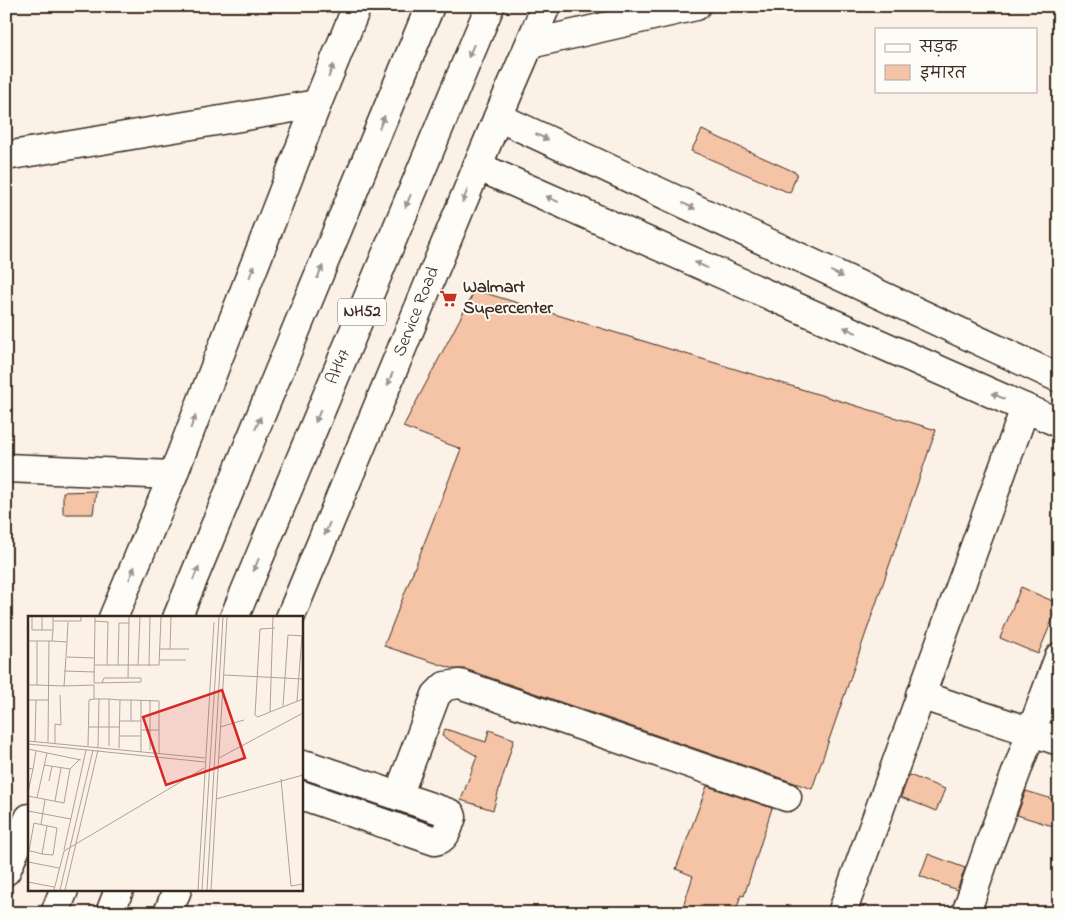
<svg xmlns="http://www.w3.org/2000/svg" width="1065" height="919" viewBox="0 0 1065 919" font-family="'Indie Flower','Playpen Sans Deva',sans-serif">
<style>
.building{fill:#f5c3a6;stroke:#3b2a1e}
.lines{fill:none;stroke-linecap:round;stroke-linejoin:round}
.minor-casing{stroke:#3b2a1e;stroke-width:31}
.highway-casing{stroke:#3b2a1e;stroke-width:31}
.minor{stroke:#fdfcf7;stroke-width:28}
.highway{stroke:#fdfcf7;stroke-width:28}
.oneway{fill:#9c938a}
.labels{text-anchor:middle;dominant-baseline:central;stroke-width:4;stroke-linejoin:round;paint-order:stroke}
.shield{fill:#fdfcf7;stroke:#75695f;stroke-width:1}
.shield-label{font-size:16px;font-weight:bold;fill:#3b2a1e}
.poi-label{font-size:18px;font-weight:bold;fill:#3b2a1e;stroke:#fdfcf7;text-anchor:start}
.street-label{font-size:18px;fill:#3b2a1e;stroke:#fdfcf7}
.inset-road{fill:none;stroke:#aea197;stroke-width:1}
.view{fill:#d62828;fill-opacity:0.15;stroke:#d62828;stroke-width:2.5}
.inset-edge{fill:none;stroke:#3b2a1e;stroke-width:2.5}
</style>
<rect width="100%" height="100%" fill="#fbf1e7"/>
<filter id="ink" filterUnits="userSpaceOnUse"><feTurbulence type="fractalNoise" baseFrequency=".02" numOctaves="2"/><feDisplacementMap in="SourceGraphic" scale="10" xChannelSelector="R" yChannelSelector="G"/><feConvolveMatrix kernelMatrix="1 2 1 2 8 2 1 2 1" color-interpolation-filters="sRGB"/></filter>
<g filter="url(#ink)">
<g class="building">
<path d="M702,130L797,173L790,193L691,151Z"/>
<path d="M475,290L936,430L812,789L465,669H454L384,646L461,449L403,427Z"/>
<path d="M96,491L93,514H63V492Z"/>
<path d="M1021,587L1059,604L1038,654L1000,638Z"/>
<path d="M445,729L486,742L489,730L514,739L493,810L461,800L477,756L442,736Z"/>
<path d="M909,775L945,789L936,811L901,797Z"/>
<path d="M707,786L772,808L744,896L741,895L735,913H681L693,876L676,869Z"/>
<path d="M1026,791L1059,801V828L1017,815Z"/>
<path d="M928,854L965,868L957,890L920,876Z"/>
</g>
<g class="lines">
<defs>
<g id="minor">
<path d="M530,44L696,6"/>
<path d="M498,117L1059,378"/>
<path d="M6,156L317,104"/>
<path d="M477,166L1059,423"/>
<path d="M6,468L173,475"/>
<path d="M113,618L173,475L317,104L357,6"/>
<path d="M290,618L498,117L546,6"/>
<path d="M920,695L1059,741"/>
<path d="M301,795L435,841C447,839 448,827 452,817L451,814L446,812L307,765"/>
<path d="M398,796L436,695L445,686L460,684L787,797"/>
<path d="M6,871L29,818"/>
<path d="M168,913L177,890"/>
<path d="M842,913L1025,408"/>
<path d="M966,913L990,843L1059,657"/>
</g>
<g id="highway">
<path d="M177,618L430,6"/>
<path d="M234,618L490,6"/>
<path d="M55,913L64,890"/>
<path d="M110,913L119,890"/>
</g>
</defs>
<use href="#minor" class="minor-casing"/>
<use href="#highway" class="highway-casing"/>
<use href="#minor" class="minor"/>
<use href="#highway" class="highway"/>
</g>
<defs><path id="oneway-solid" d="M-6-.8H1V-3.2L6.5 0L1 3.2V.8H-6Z" transform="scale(1.25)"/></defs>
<g class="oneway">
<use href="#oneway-solid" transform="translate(471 51) rotate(113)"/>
<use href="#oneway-solid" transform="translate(331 71) rotate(-68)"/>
<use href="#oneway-solid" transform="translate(382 122) rotate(-67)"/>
<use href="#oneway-solid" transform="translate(542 137) rotate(25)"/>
<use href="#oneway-solid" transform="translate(465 196) rotate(112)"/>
<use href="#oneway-solid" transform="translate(552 199) rotate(-156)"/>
<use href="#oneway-solid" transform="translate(408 201) rotate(113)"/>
<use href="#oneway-solid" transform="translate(689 206) rotate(25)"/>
<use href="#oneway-solid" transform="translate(701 265) rotate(-156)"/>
<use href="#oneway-solid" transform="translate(252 271) rotate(-69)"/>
<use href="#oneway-solid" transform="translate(320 272) rotate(-67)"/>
<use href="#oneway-solid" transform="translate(837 274) rotate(25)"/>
<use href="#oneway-solid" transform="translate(850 330) rotate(-156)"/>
<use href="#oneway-solid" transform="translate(390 379) rotate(112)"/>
<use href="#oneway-solid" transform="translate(998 396) rotate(-156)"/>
<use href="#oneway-solid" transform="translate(318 416) rotate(113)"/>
<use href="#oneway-solid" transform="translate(193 422) rotate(-69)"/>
<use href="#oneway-solid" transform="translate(258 423) rotate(-67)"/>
<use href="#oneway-solid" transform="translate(327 529) rotate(112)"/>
<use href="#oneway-solid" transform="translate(256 565) rotate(113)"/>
<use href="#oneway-solid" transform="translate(132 573) rotate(-67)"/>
<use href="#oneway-solid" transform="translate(196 573) rotate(-67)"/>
</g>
</g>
<defs>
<symbol id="supermarket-bare" viewBox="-9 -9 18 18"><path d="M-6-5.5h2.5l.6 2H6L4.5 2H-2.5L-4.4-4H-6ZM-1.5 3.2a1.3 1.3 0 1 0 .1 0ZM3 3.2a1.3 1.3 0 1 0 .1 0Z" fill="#c8321e" stroke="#fdfcf7" stroke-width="2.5" paint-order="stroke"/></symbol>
</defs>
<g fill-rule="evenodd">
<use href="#supermarket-bare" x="436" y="286" width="25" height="25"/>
</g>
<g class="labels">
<rect class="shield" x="338" y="298.5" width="48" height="27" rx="4"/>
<g class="shield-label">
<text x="362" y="312">NH52</text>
</g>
<g class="poi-label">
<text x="463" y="288">Walmart<tspan x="463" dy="21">Supercenter</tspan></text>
</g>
<g class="street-label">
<text transform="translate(417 312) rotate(-68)">Service Road</text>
<text transform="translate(339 367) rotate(-67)">AH47</text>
</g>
</g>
<g transform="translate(28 616)">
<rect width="275" height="275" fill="#fbf1e7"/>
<path class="inset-road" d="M4,1V14H14M14,1V14H25V1M67,1V5L80,6L79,49M245,1L242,96L275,83M25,5H53V1M67,5L66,67L113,66V62H76L74,67M0,25H24L25,14M24,25L39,26L36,70L66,69V83M39,26L40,6M132,33H142L143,1M142,33H161M39,41L67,42M132,44H158M67,49H110L112,1M90,49L91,7H101V1M110,49H131L133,1M121,50L122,1M36,55L67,56M196,59L275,63M100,62L101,7M0,69H9V25M9,69L36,70M81,83L92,84L91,132M0,84H21M92,84H103V105M103,84L131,85V138M269,85L274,20M255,90L260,19L275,20M242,96L230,101L227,99L232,13L247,12M92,105H113M61,111H92M192,111L216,104M113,114H131M92,120H113M0,125L177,142M7,125L8,84M20,126L21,25M27,127V108L33,109L32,79M0,128L177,146M60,130L61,84L66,83H81V130M70,131L71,83M0,133L53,144M122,134V84M113,136V84M191,142L275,97M16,149L42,153M0,152L5,153L8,135M253,163L263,270L275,268M21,165L24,150M0,176L5,153M0,180L36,187L42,153L52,143M9,182L19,137M188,183L275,159M27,185L33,152M0,195L43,203M13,208L17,184M36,234L58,134M0,235H1L7,236L14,238L25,239L29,212L6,207L1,235M14,238L19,210M0,246L31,252M0,266L26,271M26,274L36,235L176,152M32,274L65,134M37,274L70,134M170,274L186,6M174,274L191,1M179,274L195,1M183,274L199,1"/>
<path class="view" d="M194,74L217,142L138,169L115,101Z"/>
<rect width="275" height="275" class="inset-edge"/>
</g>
<rect width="1065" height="919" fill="none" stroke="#fdfcf7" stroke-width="25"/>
<rect x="12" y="12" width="1040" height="894" fill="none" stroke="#3b2a1e" stroke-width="2" filter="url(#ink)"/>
<rect x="875" y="28" width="162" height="65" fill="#fdfcf7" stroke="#afa8a0"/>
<rect x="885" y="44" width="25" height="8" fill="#fdfcf7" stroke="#afa8a0"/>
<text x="920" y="52" font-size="15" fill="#3b2a1e">सड़क</text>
<rect x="885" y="65" width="25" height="15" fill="#f5c3a6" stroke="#afa8a0"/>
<text x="920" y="78" font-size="15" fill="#3b2a1e">इमारत</text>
</svg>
